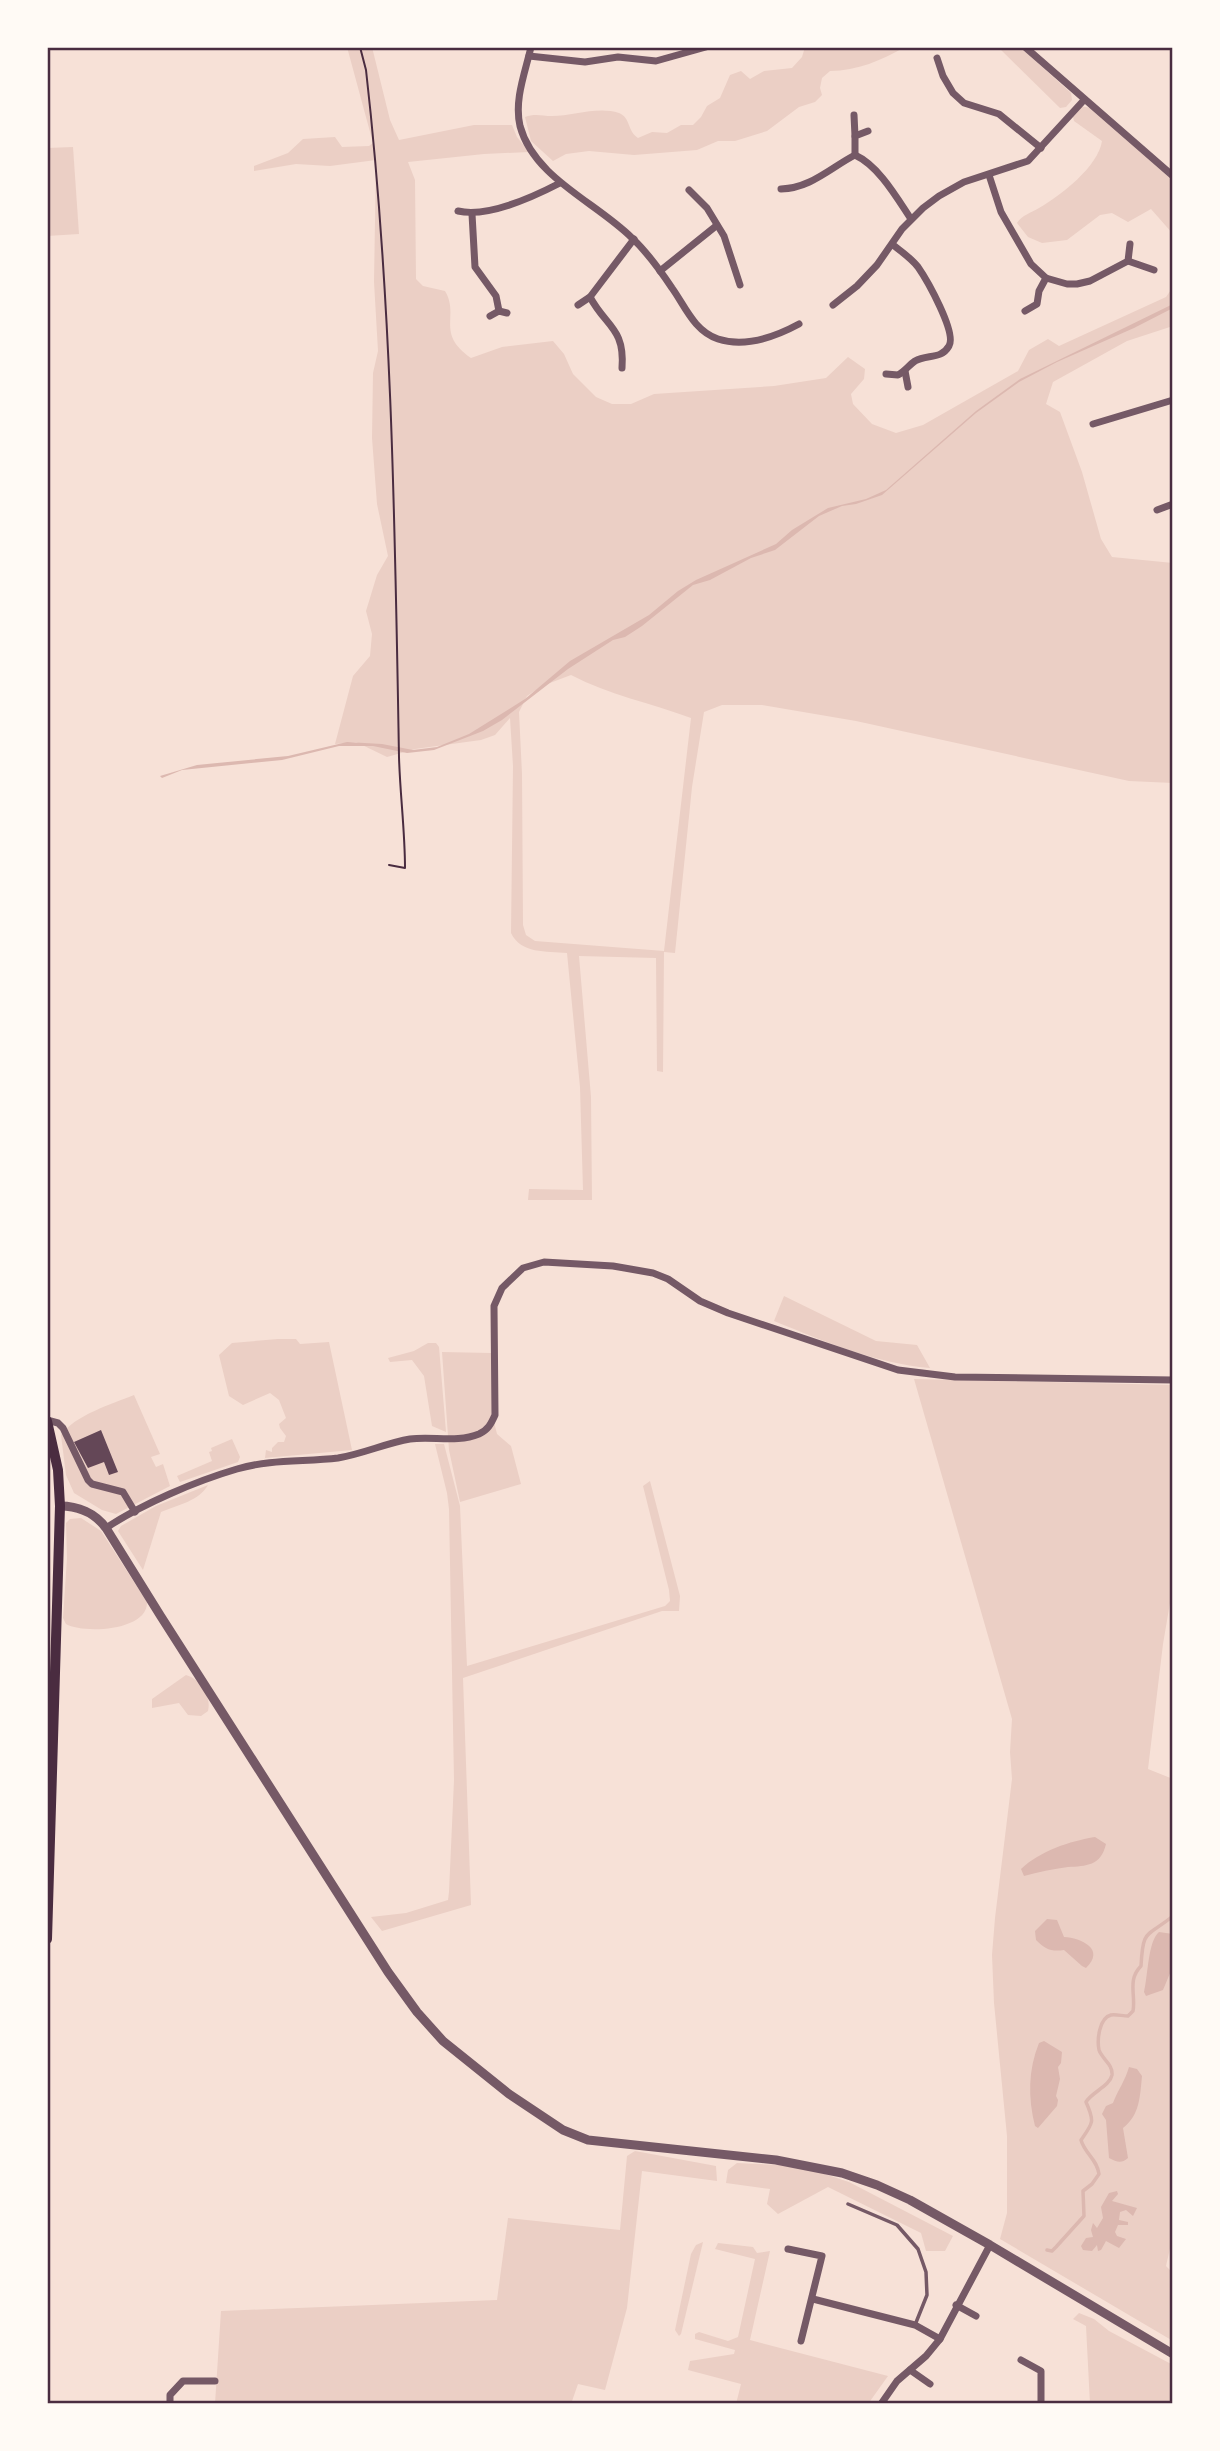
<svg xmlns="http://www.w3.org/2000/svg" width="1220" height="2451" viewBox="0 0 1220 2451" font-family="'Fira Sans Condensed',sans-serif">
<style>
.green{fill:#ebcfc5;fill-rule:evenodd}
.water{fill:#dcb8b0}
.lines{fill:none;stroke-linecap:round;stroke-linejoin:round}
.stream{stroke:#dcb8b0;stroke-width:3.5}
.building{fill:#644757}
.path{stroke:#4a2c40;stroke-width:2}
.service{stroke:#755966;stroke-width:3.5}
.minor{stroke:#755966;stroke-width:7}
.tertiary{stroke:#755966;stroke-width:9}
.secondary{stroke:#4a2c40;stroke-width:10}
.neatline{fill:none;stroke:#4a2c40;stroke-width:2.5}
</style>
<rect width="100%" height="100%" fill="#f7e1d7"/>
<g class="green">
<path d="M347,47H372L390,120L399,140L474,125H512L517,137L529,152L484,154L408,162L415,180L416,279L423,286L445,291C460,316 435,333 471,358L502,347L553,341L564,354L573,374L596,397L612,404H631L654,394L774,386L826,378L848,357L865,369L864,379L851,394L853,404L872,424L896,433L923,425L1018,371L1029,350L1048,339L1059,346L1166,297L1173,287V326L1127,341L1053,382L1046,404L1060,412L1082,472L1101,539L1112,557L1173,563V783L1129,781L856,721L762,705H722L704,712L692,787L675,953L664,952L663,1072L657,1071L656,958L579,956L591,1097L592,1200H528L529,1189L583,1190L580,1087L567,953C546,951 521,954 511,933L513,766L510,718L495,735L481,740L415,749L387,757L356,742L335,744L353,676L370,656L372,634L366,611L377,575L388,556L377,504L372,438L373,373L378,351L374,282L376,160L330,166L296,164L254,171V166L288,153L303,139L335,137L342,147L369,146L373,143ZM571,675C609,695 651,703 691,718L664,951L535,941L526,935L523,925L522,774L519,712L527,696L542,686Z"/>
<path d="M805,47H905C882,60 857,71 830,71L822,78L820,88L822,95L815,102L799,107L767,131L735,141H718L697,150L634,155L589,151L566,154L553,161L531,141L525,117C535,113 542,116 552,116C573,116 598,106 619,113C631,118 627,131 638,138L652,132L667,133L681,125H693L701,117L707,106L720,98L730,75L741,71L750,79L764,71L792,68L802,57Z"/>
<path d="M998,47H1020L1071,93L1072,100L1066,107L1060,108Z"/>
<path d="M1080,106L1091,108L1173,181V234L1151,209L1128,222L1112,213L1100,215L1067,240L1042,243L1028,237L1017,223C1022,215 1031,213 1039,208C1061,195 1098,167 1102,141L1074,121L1072,113Z"/>
<path d="M73,147L79,234L47,236V148Z"/>
<path d="M784,1296L876,1341L917,1345L930,1368C874,1363 826,1342 774,1321Z"/>
<path d="M278,1339H296L300,1344L329,1342L352,1450L265,1458L266,1450L272,1452V1448L278,1442H284L286,1436L280,1428L279,1424L286,1418L279,1400L270,1393L243,1405L229,1396L219,1355L232,1343Z"/>
<path d="M428,1343H436L439,1347L446,1432L432,1426L424,1376L412,1360L390,1362L388,1358L414,1351Z"/>
<path d="M442,1352L491,1353L494,1376L493,1418L497,1434L511,1446L521,1484L460,1502L449,1450Z"/>
<path d="M914,1379L1173,1385V1585L1163,1644L1148,1769L1173,1779V2235L1166,2266L1173,2273V2341L1000,2239L1007,2213V2136L994,2003L992,1955L995,1918L1012,1779L1010,1752L1012,1719Z"/>
<path d="M134,1395L160,1454L151,1457L156,1467L163,1464L170,1486L116,1514L102,1510L74,1493L66,1475L61,1435C75,1415 112,1404 134,1395Z"/>
<path d="M232,1439L240,1457L238,1462L180,1482L177,1476L212,1461L209,1452L212,1451L211,1448Z"/>
<path d="M435,1444H444L460,1506L467,1666L665,1606L670,1601L669,1590L643,1486L650,1481L680,1596L679,1611H662L463,1678L471,1905L382,1931L371,1917L406,1913L448,1900L449,1892L454,1780L449,1509L447,1493Z"/>
<path d="M208,1485C199,1501 178,1505 161,1512L143,1570L118,1531L121,1526L156,1506Z"/>
<path d="M81,1518L101,1531L147,1602C148,1631 83,1634 66,1624L63,1618L67,1558L66,1523L70,1519Z"/>
<path d="M186,1675C200,1679 212,1697 208,1711L201,1716L188,1715L179,1703L152,1708V1699Z"/>
<path d="M635,2151L716,2166L717,2181L642,2171L627,2308L605,2390L578,2384L571,2404H215L221,2311L497,2300L508,2218L620,2230L627,2156Z"/>
<path d="M737,2163L800,2166L849,2182L953,2236L945,2251H926L921,2233L828,2187L778,2214L767,2204L770,2189L726,2183L728,2170Z"/>
<path d="M703,2242L681,2334L679,2336L675,2330L691,2254L696,2245Z"/>
<path d="M718,2243L753,2247L757,2253L770,2251L750,2340L888,2376L868,2404H736L741,2384L688,2370L690,2361L734,2354L735,2350L695,2339V2334L699,2332L728,2341L738,2337L755,2259L715,2249Z"/>
<path d="M1079,2313L1094,2319L1109,2331L1173,2365V2404H1090L1086,2326L1073,2319Z"/>
</g>
<g class="water">
<path d="M1173,304V308L1134,328L1057,362L1019,382L976,413L882,495L856,504L842,506L819,516L775,550L751,558L710,580L693,585L642,626L625,637L613,640L568,669L502,720L483,731L434,750L407,753L373,746H339L282,760L182,770L162,778L160,776L197,765L288,756L347,742L382,744L413,750L437,747L469,734L525,699L570,661L649,615L678,591L696,580L776,544L792,530L828,508L866,499L886,490L976,411L1020,379Z"/>
<path d="M1095,1837L1106,1844C1101,1866 1086,1866 1068,1867C1053,1869 1038,1872 1024,1876L1021,1869C1040,1851 1070,1841 1095,1837Z"/>
<path d="M1047,1919L1057,1920L1064,1937C1081,1938 1106,1949 1086,1968L1082,1966L1064,1950C1051,1952 1045,1949 1036,1940L1035,1931Z"/>
<path d="M1159,1932L1173,1934V1966L1163,1990L1146,1996L1144,1992C1148,1975 1148,1941 1159,1932Z"/>
<path d="M1044,2041L1062,2052L1061,2063L1058,2067L1060,2079L1056,2096L1058,2100L1057,2106L1038,2128L1035,2126C1028,2098 1028,2070 1039,2043Z"/>
<path d="M1129,2067L1137,2069L1142,2076C1140,2096 1140,2115 1123,2128L1128,2158C1121,2164 1117,2162 1109,2158L1106,2120L1102,2114L1106,2106L1113,2103C1118,2090 1125,2081 1129,2067Z"/>
<path d="M1117,2191L1118,2194L1112,2201L1137,2208L1133,2216L1126,2210L1120,2212L1119,2220L1128,2222V2225H1118L1115,2232L1117,2236L1126,2239L1119,2248L1106,2241L1101,2250L1098,2251L1097,2245L1092,2251L1083,2250L1081,2246L1086,2238L1093,2237L1091,2230L1093,2223L1097,2228L1103,2218L1101,2207L1109,2193Z"/>
</g>
<g class="lines">
<path class="stream" d="M1047,2250L1052,2251L1056,2247L1084,2216L1083,2191L1092,2184L1099,2174C1097,2159 1085,2154 1081,2140C1093,2123 1095,2122 1086,2102C1092,2092 1110,2086 1112,2075C1113,2064 1102,2059 1099,2050C1097,2040 1099,2018 1111,2015C1115,2014 1123,2016 1128,2016L1133,2011C1136,1995 1127,1980 1141,1966C1143,1928 1146,1938 1173,1916"/>
</g>
<path class="building" d="M101,1430L118,1472L109,1475L104,1462L88,1468L74,1442Z"/>
<g class="lines">
<path class="path" d="M360,47L366,70C392,298 395,528 399,757C400,794 405,831 405,868L389,865"/>
<path class="service" d="M848,2204L897,2225L918,2249L926,2272L927,2295L915,2325"/>
<g class="minor">
<path d="M531,47C525,73 514,100 520,126C534,178 596,202 632,238C647,252 660,270 672,288C685,306 694,331 718,339C746,348 775,337 799,324"/>
<path d="M1025,47L1173,176"/>
<path d="M529,56L585,62L618,57L656,61L706,47"/>
<path d="M937,58L943,76L953,93L964,103L999,114L1041,148"/>
<path d="M854,115L855,136"/>
<path d="M855,155V136L868,131"/>
<path d="M989,175L1001,212L1031,264L1046,278L1039,291L1037,304L1025,311"/>
<path d="M781,189C811,188 830,168 855,155C879,166 897,198 911,219"/>
<path d="M689,190L707,208L724,236L740,285"/>
<path d="M458,211C488,218 533,197 560,183"/>
<path d="M472,214L475,267L496,296L499,311"/>
<path d="M1128,261L1154,270"/>
<path d="M660,271L716,226"/>
<path d="M1046,278L1067,284H1077L1090,281L1128,261L1130,244"/>
<path d="M590,297C606,327 625,328 622,368"/>
<path d="M578,305L590,297L634,239"/>
<path d="M833,305L857,286L877,265L902,229L923,208L939,196L964,182L1028,161L1084,100"/>
<path d="M490,316L499,311L507,313"/>
<path d="M905,371L908,387"/>
<path d="M886,374L898,375C905,371 909,365 915,361C927,354 941,360 949,346C957,333 927,280 918,267C911,258 902,252 893,245"/>
<path d="M1093,424L1173,400"/>
<path d="M1157,510L1173,504"/>
<path d="M47,1420L58,1423L63,1428L88,1480L92,1484L123,1492L135,1512"/>
<path d="M106,1528C142,1504 196,1481 237,1469C270,1459 305,1462 338,1458C363,1454 386,1443 410,1439C433,1436 457,1443 479,1434C488,1430 491,1424 495,1415L494,1306L502,1288L523,1268L544,1262L613,1266L653,1273L668,1279L700,1301L728,1313L898,1370L955,1377L1173,1380"/>
<path d="M788,2249L822,2256L801,2341"/>
<path d="M813,2299L915,2325L940,2339"/>
<path d="M956,2305L976,2316"/>
<path d="M1021,2360L1041,2371V2404"/>
<path d="M910,2370L930,2384"/>
<path d="M170,2404V2395L183,2381H215"/>
<path d="M881,2404L897,2381L926,2356L940,2339L990,2245"/>
</g>
<path class="tertiary" d="M60,1506C78,1506 95,1513 106,1528L160,1615L388,1972L417,2012L443,2041L509,2094L563,2130L588,2140L776,2160L842,2173L877,2185L910,2200L990,2245L1173,2354"/>
<path class="secondary" d="M47,1421L58,1470L60,1506L47,1939"/>
</g>
<rect width="1220" height="2451" fill="none" stroke="#fffaf5" stroke-width="98"/>
<rect x="49" y="49" width="1122" height="2353" class="neatline"/>
</svg>
